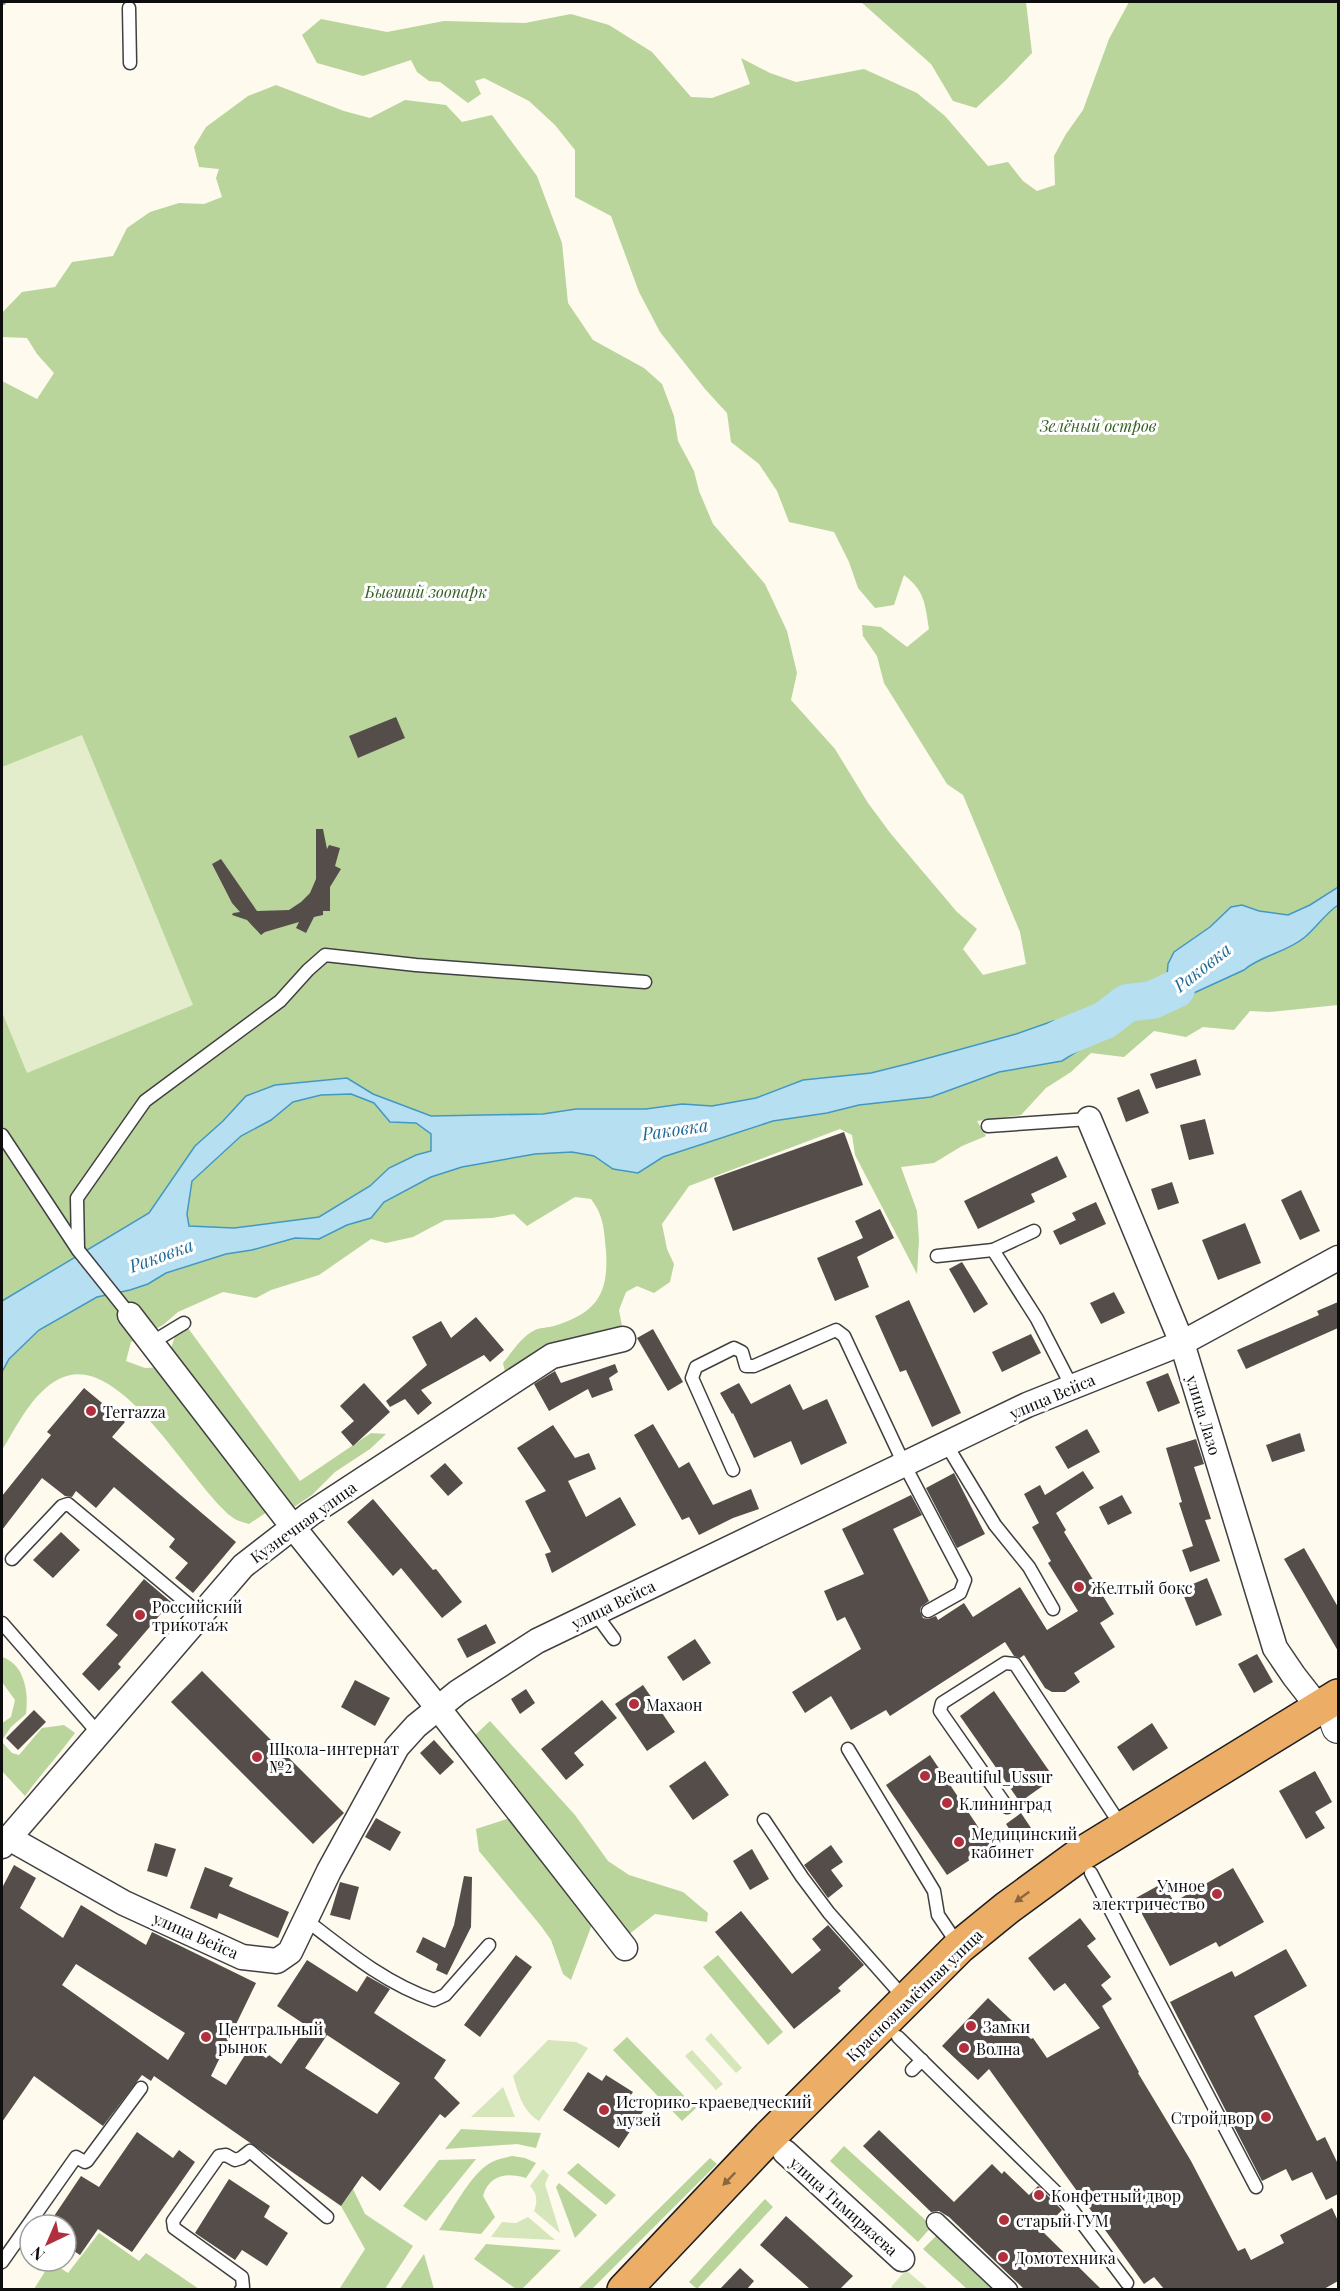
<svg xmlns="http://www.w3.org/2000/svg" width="1340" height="2291" viewBox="0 0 1340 2291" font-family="'Playfair Display',serif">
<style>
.green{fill:#d4e6ba}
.forest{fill:#b9d59b}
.pitch{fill:#e4edcb}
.water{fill:#b6dff1;stroke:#4398c3;stroke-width:1.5;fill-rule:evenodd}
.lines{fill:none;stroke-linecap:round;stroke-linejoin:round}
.stream{stroke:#4398c3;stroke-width:6}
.river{stroke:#b6dff1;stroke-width:38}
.building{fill:#554d4a;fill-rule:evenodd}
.service-casing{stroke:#404040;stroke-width:15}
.pedestrian-casing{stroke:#404040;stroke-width:21}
.minor-casing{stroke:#404040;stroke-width:27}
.tertiary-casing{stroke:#404040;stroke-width:34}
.trunk-casing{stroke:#1e1e1e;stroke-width:36}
.service{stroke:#fff;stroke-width:12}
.pedestrian{stroke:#fff;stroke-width:18}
.minor{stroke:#fff;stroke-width:24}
.tertiary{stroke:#fff;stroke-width:32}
.trunk{stroke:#ecae66;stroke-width:33}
.oneway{fill:#88663e}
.poi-dot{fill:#b22f3e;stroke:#fff;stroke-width:2}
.labels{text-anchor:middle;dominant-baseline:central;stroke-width:6;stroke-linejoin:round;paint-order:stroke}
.park-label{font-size:16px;font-style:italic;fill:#336022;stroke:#fff}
.street-label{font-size:16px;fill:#0d0d0d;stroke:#fff}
.poi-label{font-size:16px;fill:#0d0d0d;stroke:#fff;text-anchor:start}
.water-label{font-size:18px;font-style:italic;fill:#1f6a95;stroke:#fff}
</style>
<rect width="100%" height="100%" fill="#fefaee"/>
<g class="green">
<path d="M711,2033L742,2068L736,2073L705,2039Z"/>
<path d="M548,2040L576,2042L588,2048L539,2121C522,2110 519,2095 513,2076Z"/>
<path d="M692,2050L723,2084L716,2090L685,2056Z"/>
<path d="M503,2087L515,2117H471Z"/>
<path d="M543,2169L549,2175L545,2184L560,2233L534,2211C538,2202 537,2193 530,2186Z"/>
<path d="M528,2217L555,2240L491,2237L502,2222L516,2223Z"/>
<path d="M906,2270L928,2289H894L891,2287Z"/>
</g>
<g class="forest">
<path d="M861,2H1026L1032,53L1005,81L976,108L953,101L931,64Z"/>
<path d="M1129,2H1338V1005L1269,1012L1250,1011L1234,1030L1203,1027L1186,1037L1154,1031L1124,1057L1091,1053L1071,1072L1046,1088L1021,1115L977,1121L986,1136L962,1146L934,1163L901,1167L917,1211L919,1240L917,1274L855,1155L852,1135L840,1129L689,1186L662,1224L667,1249L674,1264L670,1282L654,1293L637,1286L626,1292L619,1310L622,1326L600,1336L576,1337L505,1372L503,1363C512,1352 522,1336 535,1330C541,1327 548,1328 554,1326C595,1313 609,1296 606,1251C604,1230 604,1216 591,1199L575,1197L527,1226L514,1214L492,1218L445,1220L413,1237L386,1243L371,1239L319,1275L271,1290L256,1298L223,1292L178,1312L163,1325L131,1342L126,1361L145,1368L165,1367L175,1336L188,1328L300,1481L371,1433L386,1434L370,1449L335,1472L312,1495L276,1519L270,1510L249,1524C244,1522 236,1521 232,1517C191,1486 120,1347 59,1379C32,1393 17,1426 2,1450V381L37,399L54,373L37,354L27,338L2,337V313L22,292L55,287L72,262L113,256L127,228L150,212L179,203L204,204L222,197L216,178L219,169L199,167L194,147L206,127L248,96L276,85L344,111L370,118L405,100L446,105L462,122L492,115L537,176L562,243L568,303L593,340L644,368L662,384L674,416L678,441L694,471L699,491L713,524L765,584L787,631L797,673L791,700L835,749L868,803L891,834L957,912L977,929L963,949L983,975L1026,964L1020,932L963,795L947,784L884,683L877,656L863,636L862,625L881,627L907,647L929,629C925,604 925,591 904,575L894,605L875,608L858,588L849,562L834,532L789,522L777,491L759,464L731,442L727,413L705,389L660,332L639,292L611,216L575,197V150L555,125L529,101L484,78L475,81L481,94L468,103L440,82L429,81L417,72L411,60L363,76L317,63L302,35L321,19L387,32L444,21L525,23L571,14L609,25L652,52L691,97L712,98L750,84L741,58L770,73L796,82L864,69L917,93L945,116L988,166L1008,162L1023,181L1037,191L1055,185L1054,156L1066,134L1083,110L1109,39Z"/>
<path d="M2,1657C25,1664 29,1694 26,1714L11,1727L2,1740V1723L11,1717L15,1700L2,1682Z"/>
<path d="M490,1721L575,1815L608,1861L629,1875L683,1892L708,1913L707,1922L655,1914L628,1935L594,1919L571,1980L563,1974L551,1940L541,1926L479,1851L476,1829L510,1818L461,1755L450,1747L447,1737H473Z"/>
<path d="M64,1725L75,1733C59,1755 41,1774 25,1796L2,1771V1742L12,1753L19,1755L42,1728Z"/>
<path d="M718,1955L783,2032L768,2045L703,1967Z"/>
<path d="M627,2037L696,2108L682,2121L613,2050Z"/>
<path d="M461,2129L541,2133L536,2148L517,2144L445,2149Z"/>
<path d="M844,2146L932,2226L918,2242L830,2161Z"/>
<path d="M512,2156L525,2158L536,2163L526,2178C506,2172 489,2175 483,2196L495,2217L481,2234L439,2230C452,2211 470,2175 490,2163C497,2159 504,2158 512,2156Z"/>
<path d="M710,2158L717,2164L592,2289H578Z"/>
<path d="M476,2159L426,2221L403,2206L439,2160Z"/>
<path d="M578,2163L616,2195L606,2205L567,2173Z"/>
<path d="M559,2183L597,2215L575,2238L556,2187Z"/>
<path d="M353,2189L365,2214L413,2246L385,2289L340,2288L365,2249L341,2206Z"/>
<path d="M765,2199L773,2207L697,2289L689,2282Z"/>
<path d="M99,2233L139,2261L146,2253L199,2289H34L51,2262L68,2273Z"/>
<path d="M937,2235L995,2289H967L923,2249Z"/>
<path d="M486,2244L561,2250L522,2289H516L474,2259Z"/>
<path d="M424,2254L434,2289H400Z"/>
</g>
<path class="pitch" d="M82,735L193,1005L27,1073L2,1012V767Z"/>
<g class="water">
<path d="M1338,887V905C1324,915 1317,927 1305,937C1286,953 1261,955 1244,970L1172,1003L1141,1014L1126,1011L1131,994H1153L1166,988L1168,964L1174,952L1210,927L1231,907L1242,905L1259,911L1288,915L1310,905Z"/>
<path d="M1105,1020L1104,1027L1081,1049L1062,1061L999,1072L931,1097L859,1105L827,1113L773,1121L663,1157L638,1173L613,1169L594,1156L572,1152L535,1154L462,1167L431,1177L384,1202L371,1218L347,1225L319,1239L295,1238L252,1250L226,1254L166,1273L148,1284L130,1290L97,1297L39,1330L9,1359L2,1372V1301L149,1213L195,1146L223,1121L246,1096L275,1085L347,1078L373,1094L431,1116L543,1114L576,1109H646L682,1104L712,1106L756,1098L803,1080L871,1073L907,1064L1016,1034L1053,1021L1080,1023ZM351,1094L374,1103L390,1122L416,1123L431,1134V1151L416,1155L389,1168L370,1186L319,1217L234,1228L189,1226L187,1214L192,1181L241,1136L271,1120L293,1102L321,1095Z"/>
</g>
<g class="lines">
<path class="stream" d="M2,2H3"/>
<path class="river" d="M1059,1039L1105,1020L1127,1003L1152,1000L1176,989"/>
</g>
<g class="building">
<path d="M396,717L405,738L358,758L349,736Z"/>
<path d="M316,829H323L327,849L329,845L340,848L335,866L341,869L330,887V911H323V915L314,917L306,933L296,928L299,922L265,932L261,935L247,920L232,915L233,913L240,912L232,903L212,864L221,859L257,911L289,910L301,902L310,893L316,879Z"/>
<path d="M1196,1059L1201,1075L1156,1089L1150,1074Z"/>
<path d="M1139,1089L1149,1113L1126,1122L1117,1098Z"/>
<path d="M1205,1119L1214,1154L1189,1160L1180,1125Z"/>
<path d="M844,1132L863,1185L733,1231L714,1178Z"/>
<path d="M1057,1156L1067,1177L1031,1194L1035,1202L978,1229L964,1201Z"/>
<path d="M1172,1182L1179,1203L1158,1210L1151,1189Z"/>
<path d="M1301,1190L1320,1231L1300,1240L1281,1200Z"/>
<path d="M1096,1202L1106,1224L1060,1245L1053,1231L1076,1220L1072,1213Z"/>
<path d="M880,1209L894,1238L857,1257L869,1287L835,1301L817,1258L863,1238L855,1221Z"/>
<path d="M1245,1223L1261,1263L1218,1280L1202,1240Z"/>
<path d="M962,1262L988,1304L974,1313L949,1269Z"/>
<path d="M1114,1292L1125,1313L1101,1324L1090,1303Z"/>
<path d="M909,1300L961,1413L932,1427L906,1370L900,1372L875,1316Z"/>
<path d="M1338,1302V1328L1246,1369L1237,1350L1319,1315L1317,1311Z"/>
<path d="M476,1317L504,1350L490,1362L484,1355L421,1390L432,1403L418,1415L405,1399L390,1407L386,1401L427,1365L412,1337L441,1321L451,1338Z"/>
<path d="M653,1329L683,1382L668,1391L637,1338Z"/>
<path d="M1031,1334L1041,1353L1002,1372L992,1352Z"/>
<path d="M615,1364L618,1372L609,1378L613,1390L592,1398L588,1389L549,1411L534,1384L555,1371L561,1383Z"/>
<path d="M1168,1373L1180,1403L1158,1412L1146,1382Z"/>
<path d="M364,1383L390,1412L353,1446L341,1432L354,1421L340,1406Z"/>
<path d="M739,1383L751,1404L790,1384L803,1410L827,1399L847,1443L801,1465L791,1441L754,1458L733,1413L732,1414L720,1393Z"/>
<path d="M84,1388L125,1422L112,1437L236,1542L193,1593L175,1578L188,1563L169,1547L175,1539L114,1487L96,1508L76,1491L72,1497L65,1496L42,1478L2,1530V1496L51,1435L47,1432Z"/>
<path d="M653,1424L679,1468L689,1462L713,1505L751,1489L759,1509L733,1518L699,1535L689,1517L682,1520L634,1435Z"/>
<path d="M553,1425L575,1458L589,1453L596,1469L568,1481L586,1517L620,1497L636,1525L552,1573L545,1554L551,1552L525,1501L546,1491L517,1448Z"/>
<path d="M1087,1429L1100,1452L1068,1469L1055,1447Z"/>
<path d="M1300,1433L1305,1451L1272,1462L1266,1445Z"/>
<path d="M1196,1439L1204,1464L1194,1467L1211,1519L1205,1520L1220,1561L1190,1572L1182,1550L1193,1546L1179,1503L1182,1502L1166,1448Z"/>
<path d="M445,1463L463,1483L448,1496L430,1476Z"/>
<path d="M1083,1471L1094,1488L1056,1513L1066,1530L1064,1532L1114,1614L1100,1623L1115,1647L1074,1673L1080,1682L1065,1692H1052L1045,1688L1024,1655L1020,1658L1014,1656L1005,1642L890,1716L886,1710L851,1730L831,1696L805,1713L792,1692L861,1649L845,1617L837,1621L824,1591L864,1574L842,1529L911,1495L922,1515L893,1529L929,1601L921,1607L920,1611L923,1618L928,1619L936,1616L938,1620L964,1603L973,1617L1020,1587L1047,1630L1078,1611L1048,1563L1051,1561L1032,1527L1039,1523L1024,1494L1040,1485L1045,1495Z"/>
<path d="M954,1473L985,1534L957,1548L926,1488Z"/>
<path d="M1122,1495L1132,1513L1108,1525L1099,1507Z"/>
<path d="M373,1499L433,1570L436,1569L462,1602L442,1618L401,1568L393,1576L347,1522Z"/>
<path d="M61,1532L80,1550L53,1578L33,1560Z"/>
<path d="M1304,1548L1338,1607V1651L1284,1559Z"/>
<path d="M1207,1578L1222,1615L1196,1626L1181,1589Z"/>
<path d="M144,1579L171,1602L118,1664L121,1667L99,1691L82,1674L118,1635L106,1625Z"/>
<path d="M486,1624L496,1643L467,1658L457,1639Z"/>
<path d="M695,1639L711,1663L683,1681L667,1657Z"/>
<path d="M1257,1654L1273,1682L1254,1693L1238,1664Z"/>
<path d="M202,1671L344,1813L313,1844L171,1702Z"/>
<path d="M355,1680L390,1698L375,1726L341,1707Z"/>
<path d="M643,1685L675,1732L647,1751L615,1704Z"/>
<path d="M526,1689L535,1703L520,1714L511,1699Z"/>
<path d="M994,1691L1054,1778L1020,1802L960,1716Z"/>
<path d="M602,1700L617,1718L574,1753L584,1765L566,1780L541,1749Z"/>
<path d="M34,1710L46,1722L18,1750L6,1738Z"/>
<path d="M1152,1723L1168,1748L1133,1771L1117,1747Z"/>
<path d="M434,1740L454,1762L440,1775L420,1753Z"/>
<path d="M930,1755L991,1846L947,1875L886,1785Z"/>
<path d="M705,1761L729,1795L693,1820L669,1786Z"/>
<path d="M1315,1771L1332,1802L1315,1812L1325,1828L1306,1839L1279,1791Z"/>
<path d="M1021,1813L1031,1828L1016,1839L1006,1824Z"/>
<path d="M376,1818L401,1832L390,1851L365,1837Z"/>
<path d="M155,1843L176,1849L167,1877L147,1871Z"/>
<path d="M831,1845L843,1862L831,1870L843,1886L828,1898L804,1865Z"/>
<path d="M752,1849L769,1879L750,1890L733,1861Z"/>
<path d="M14,1865L36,1878L20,1908L63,1938L81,1905L146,1945L152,1932L256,1983L211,2076L226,2085L250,2047L266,2058L269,2055L281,2064L307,2026L277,2006L307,1960L357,1992L367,1976L390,1989L374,2013L446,2060L434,2078L460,2103L445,2118L440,2114L380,2191L362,2176L341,2206L154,2076L151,2081L142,2075L103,2126L34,2076L2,2122V1888ZM76,1964L185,2033L168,2060L62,1985ZM327,2035L400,2083L377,2114L305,2068Z"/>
<path d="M205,1867L233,1878L229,1886L289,1912L278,1938L219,1913L217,1919L190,1908Z"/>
<path d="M1233,1868L1264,1922L1219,1947L1216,1942L1170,1966L1134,1899L1163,1883L1174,1902Z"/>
<path d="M464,1876L472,1877L471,1927L447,1975L436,1970L438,1964L416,1952L423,1937L445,1948L454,1925Z"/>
<path d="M340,1882L359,1887L350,1920L330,1915Z"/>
<path d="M741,1911L792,1974L821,1950L812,1939L828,1925L864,1965L838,1988L841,1991L794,2029L715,1932Z"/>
<path d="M1080,1918L1096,1939L1087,1946L1111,1977L1101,1985L1112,1999L1102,2006L1139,2072L1138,2073L1191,2161L1238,2251L1245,2248L1251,2260L1284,2243L1280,2235L1332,2208L1338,2221V2281L1324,2289H1164L1154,2277L1144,2284L989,2069L978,2080L942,2046L988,1998L1031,2039L1033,2038L1047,2058L1100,2028L1065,1983L1054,1991L1028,1958Z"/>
<path d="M1286,1949L1307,1986L1254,2016L1317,2141L1325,2137L1338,2164V2194L1326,2200L1312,2172L1292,2181L1286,2169L1262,2181L1170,2002L1232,1971L1235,1977Z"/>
<path d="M516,1955L532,1967L480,2037L464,2025Z"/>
<path d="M588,2072L602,2081L606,2075L633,2092L628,2099L644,2110L619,2148L563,2110Z"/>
<path d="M879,2130L954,2202L992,2164L1002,2174L1004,2171L1029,2195L1038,2186L1062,2210L1042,2231L1101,2289H1024L949,2217L939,2211L931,2212L863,2146Z"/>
<path d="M137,2132L173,2158L179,2150L195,2162L132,2252L98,2229L80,2255L66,2246V2225H48L81,2176L99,2187Z"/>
<path d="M229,2179L270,2206L264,2217L288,2233L267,2266L242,2250L235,2260L195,2233Z"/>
<path d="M786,2216L853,2276L840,2289H810L760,2245Z"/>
<path d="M740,2268L754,2281L747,2289H720Z"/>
</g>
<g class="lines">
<defs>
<g id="service">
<path d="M129,8L130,63"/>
<path d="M988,1126L1089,1119"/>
<path d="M2,1135L78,1250L130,1315"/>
<path d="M78,1250L77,1198L145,1101L280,1001L308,970L325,955L416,965L645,982"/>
<path d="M993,1250L1037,1319L1072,1387"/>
<path d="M937,1256L993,1250L1034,1231"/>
<path d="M151,1343L184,1323"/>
<path d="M946,1444L995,1525L1029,1567L1053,1609"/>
<path d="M733,1470L692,1378L696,1367L734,1348L742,1352L746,1366H754L836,1330L844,1336L904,1464L965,1580L960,1593L928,1611"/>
<path d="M12,1559L62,1506L68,1504L201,1615"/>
<path d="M595,1613L614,1639"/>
<path d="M2,1623L99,1734"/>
<path d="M848,1749L934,1891L938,1915L959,1946"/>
<path d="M1007,1807L940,1711L942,1703L1005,1663L1015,1664L1122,1827"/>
<path d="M764,1820L802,1877L829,1913L906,2000"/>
<path d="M1091,1873L1256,2187"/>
<path d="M306,1920C345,1950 386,1984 434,2000L445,1995L489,1945"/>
<path d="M898,2037L1067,2203L1127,2283"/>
<path d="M912,2070L922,2060"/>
<path d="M2,2262L76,2157L85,2162L87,2161L141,2088"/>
<path d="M241,2290L243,2287L242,2277L174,2228L173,2221L219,2156L226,2155L235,2160L241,2158L250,2151L327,2217"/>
</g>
<path id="pedestrian" d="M936,2222L1008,2290"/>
<g id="minor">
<path d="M1089,1119L1182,1343L1275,1648L1294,1676L1319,1708"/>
<path d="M130,1315L293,1527L438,1708L625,1948"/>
<path d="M9,1838L124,1903L242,1957L277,1961L290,1952L329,1871L397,1747L416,1726L458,1692L537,1641L1027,1405L1182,1343L1338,1258"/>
<path d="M2,1846L243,1566L310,1514L552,1356L623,1339"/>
<path d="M785,2152L902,2259"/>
</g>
<path id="tertiary" d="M1336,1721L1338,1727"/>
<path id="trunk" d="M624,2290L769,2137L959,1947L1007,1908L1078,1856L1338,1696"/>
</defs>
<use href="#service" class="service-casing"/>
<use href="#pedestrian" class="pedestrian-casing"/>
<use href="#minor" class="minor-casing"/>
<use href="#tertiary" class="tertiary-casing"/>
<use href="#trunk" class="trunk-casing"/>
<use href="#service" class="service"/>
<use href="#pedestrian" class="pedestrian"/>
<use href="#minor" class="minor"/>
<use href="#tertiary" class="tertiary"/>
<use href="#trunk" class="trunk"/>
</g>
<defs><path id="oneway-solid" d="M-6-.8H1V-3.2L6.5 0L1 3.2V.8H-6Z" transform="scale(1.5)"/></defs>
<g class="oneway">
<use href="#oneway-solid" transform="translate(1022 1897) rotate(144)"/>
<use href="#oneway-solid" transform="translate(729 2179) rotate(134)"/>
</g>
<g class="poi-dot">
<circle cx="91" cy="1411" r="6"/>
<circle cx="1079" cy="1587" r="6"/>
<circle cx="140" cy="1615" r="6"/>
<circle cx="634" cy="1704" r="6"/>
<circle cx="257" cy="1757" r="6"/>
<circle cx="925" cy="1776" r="6"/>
<circle cx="947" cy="1803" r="6"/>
<circle cx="959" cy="1842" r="6"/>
<circle cx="1217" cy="1894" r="6"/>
<circle cx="971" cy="2026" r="6"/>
<circle cx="206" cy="2037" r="6"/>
<circle cx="964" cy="2048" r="6"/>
<circle cx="604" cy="2110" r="6"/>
<circle cx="1266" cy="2117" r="6"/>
<circle cx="1039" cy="2195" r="6"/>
<circle cx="1004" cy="2220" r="6"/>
<circle cx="1003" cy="2257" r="6"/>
</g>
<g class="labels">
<g class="park-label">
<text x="1098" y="425">Зелёный остров</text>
<text x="426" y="591">Бывший зоопарк</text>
</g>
<g class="street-label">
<text transform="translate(1052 1396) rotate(-23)">улица Вейса</text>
<text transform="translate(1204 1415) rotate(73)">улица Лазо</text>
<text transform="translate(303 1522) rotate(-36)">Кузнечная улица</text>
<text transform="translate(613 1604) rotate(-26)">улица Вейса</text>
<text transform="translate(196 1935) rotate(24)">улица Вейса</text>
<text transform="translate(914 1995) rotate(-44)">Краснознамённая улица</text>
<text transform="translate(844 2206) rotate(42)">улица Тимирязева</text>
</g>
<g class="poi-label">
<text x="103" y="1411">Terrazza</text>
<text x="1091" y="1587">Желтый бокс</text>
<text x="152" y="1606">Российский<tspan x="152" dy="18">трикотаж</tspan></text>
<text x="646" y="1704">Махаон</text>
<text x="269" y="1748">Школа-интернат<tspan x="269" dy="18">№2</tspan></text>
<text x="937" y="1776">Beautiful_Ussur</text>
<text x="959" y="1803">Клининград</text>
<text x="971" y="1833">Медицинский<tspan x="971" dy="18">кабинет</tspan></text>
<text x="1205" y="1885" text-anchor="end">Умное<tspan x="1205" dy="18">электричество</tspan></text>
<text x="983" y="2026">Замки</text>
<text x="218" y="2028">Центральный<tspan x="218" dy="18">рынок</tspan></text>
<text x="976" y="2048">Волна</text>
<text x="616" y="2101">Историко-краеведческий<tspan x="616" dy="18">музей</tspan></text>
<text x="1254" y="2117" text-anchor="end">Стройдвор</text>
<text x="1051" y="2195">Конфетный двор</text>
<text x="1016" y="2220">старый ГУМ</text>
<text x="1015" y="2257">Домотехника</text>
</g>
<g class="water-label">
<text transform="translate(1202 967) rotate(-38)">Раковка</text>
<text transform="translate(675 1129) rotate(-8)">Раковка</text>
<text transform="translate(161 1255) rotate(-20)">Раковка</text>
</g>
</g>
<rect width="1340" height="2291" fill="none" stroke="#0d0d0d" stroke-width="6"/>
<g transform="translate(48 2243) rotate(224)"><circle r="28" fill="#ffffff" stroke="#9e9e9e" stroke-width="1.5"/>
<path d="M0-4.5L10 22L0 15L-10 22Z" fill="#b22f3e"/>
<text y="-9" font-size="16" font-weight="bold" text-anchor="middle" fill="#0d0d0d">N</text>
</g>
</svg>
